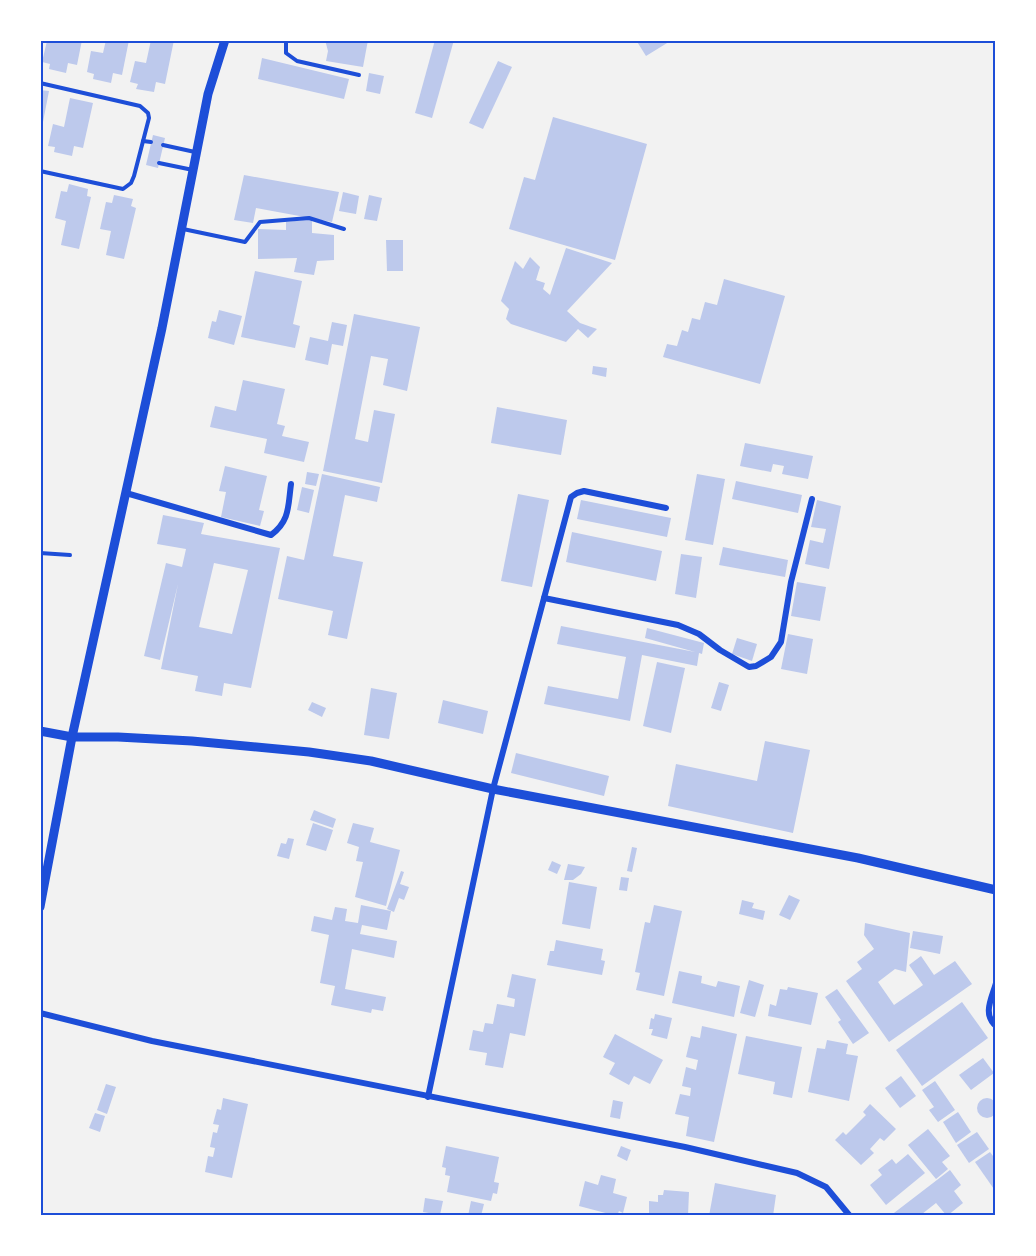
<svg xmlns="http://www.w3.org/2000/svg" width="1036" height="1256" viewBox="0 0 1036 1256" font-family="Karla,sans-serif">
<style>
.building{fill:#bdc9ec;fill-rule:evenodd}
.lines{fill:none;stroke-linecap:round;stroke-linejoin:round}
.service{stroke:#1d4ed8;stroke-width:4}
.minor{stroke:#1d4ed8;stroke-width:6}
.secondary{stroke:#1d4ed8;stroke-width:9}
.neatline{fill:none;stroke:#1d4ed8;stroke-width:2}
</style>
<rect width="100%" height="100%" fill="#f2f2f2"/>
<g class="building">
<path d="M59,40H82L77,65L68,63L66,73L49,69L50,64L42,62L47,41L58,43Z"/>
<path d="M106,40H129L122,75L113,73L111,83L93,79L94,74L87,72L91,51L103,53Z"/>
<path d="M151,40H174L165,84L156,82L154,92L136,89L138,84L130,82L135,61L146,63Z"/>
<path d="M325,40H368L363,67L326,61L328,51Z"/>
<path d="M435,40H454L432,118L415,113Z"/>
<path d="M636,40H672L646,56Z"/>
<path d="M262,58L349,79L344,99L258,79Z"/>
<path d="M498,61L512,67L483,129L469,123Z"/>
<path d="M369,73L384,76L380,94L366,91Z"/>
<path d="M40,90L49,91L42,127H40Z"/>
<path d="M70,98L93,103L83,148L74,146L72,156L54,152L55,147L48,146L53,124L64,127Z"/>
<path d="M553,117L647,144L615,260L509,229L524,177L535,180Z"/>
<path d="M153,135L165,138L158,168L146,165Z"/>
<path d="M244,175L339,192L332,222L256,208L253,223L234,220Z"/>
<path d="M69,184L88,189L87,196L91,197L79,249L61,245L66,221L55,218L61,191L67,192Z"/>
<path d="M343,192L359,196L356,214L339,211Z"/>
<path d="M114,195L133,199L131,206L136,208L124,259L106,255L111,231L100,229L106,202L112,203Z"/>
<path d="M369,195L382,198L377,221L364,219Z"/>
<path d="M312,219V233L334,235V260L317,261L314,275L294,272L297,258L258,259V229L286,230V222Z"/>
<path d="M386,240H403V271H387Z"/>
<path d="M566,248L612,263L567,311L580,323L597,329L588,338L578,329L566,342L511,324L506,319L509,309L501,301L515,261L523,269L530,257L540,267L536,280L545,283L543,289L550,295Z"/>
<path d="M255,271L302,281L293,324L300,326L295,348L241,337Z"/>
<path d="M724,279L785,296L760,384L663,357L667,344L677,346L682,330L688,332L692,318L700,320L705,302L717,305Z"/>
<path d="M219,310L242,316L234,345L208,338L212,321L216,322Z"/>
<path d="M354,314L420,327L407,391L383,385L388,359L371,356L355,439L368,442L374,410L395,414L382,483L323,471Z"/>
<path d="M332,322L347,325L343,346L332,344L328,365L305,360L310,337L328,341Z"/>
<path d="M593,366L607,368L606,377L592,374Z"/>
<path d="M243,380L285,389L277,424L285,426L282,436L309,442L304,462L264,453L267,439L210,427L215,406L236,411Z"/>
<path d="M497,407L567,420L561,455L491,443Z"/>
<path d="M745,443L813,456L808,479L782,474L784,466L773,464L771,472L740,466Z"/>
<path d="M225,466L267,476L259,510L264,511L260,526L221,517L226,492L219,491Z"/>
<path d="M307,472L319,474L316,486L305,484Z"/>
<path d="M322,474L380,487L377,502L345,495L333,556L363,562L347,639L328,635L333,611L278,599L287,556L304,560Z"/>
<path d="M697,474L725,479L713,545L685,540Z"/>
<path d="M736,481L802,495L798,513L732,499Z"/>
<path d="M302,487L314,490L309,513L297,510Z"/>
<path d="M518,494L549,500L532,587L501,581Z"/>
<path d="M581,500L671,518L667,537L577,519Z"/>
<path d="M817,500L841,506L829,569L805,564L810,540L823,543L826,529L811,527Z"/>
<path d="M163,515L204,523L201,534L280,548L251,688L224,683L222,696L195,691L198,676L161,669L178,584L160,660L144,656L166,563L182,567L186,549L157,544ZM214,563L248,570L232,634L199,627Z"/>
<path d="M572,532L662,551L656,581L566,562Z"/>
<path d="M723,547L788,560L785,577L719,565Z"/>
<path d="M681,554L702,557L696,598L675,594Z"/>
<path d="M797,582L826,587L820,621L791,616Z"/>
<path d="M561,626L695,652L645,638L647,628L704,643L702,654L699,653L697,666L642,655L630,721L544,704L548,686L618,699L626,657L557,644Z"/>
<path d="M788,634L813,639L807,674L781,669Z"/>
<path d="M737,638L757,644L752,661L732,654Z"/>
<path d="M657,662L685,668L671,733L643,726Z"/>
<path d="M719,682L729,685L721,711L711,708Z"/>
<path d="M371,688L397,693L389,739L364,735Z"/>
<path d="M443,700L488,711L483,734L438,723Z"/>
<path d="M312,702L326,708L322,717L308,710Z"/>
<path d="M765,741L810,750L793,833L668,806L676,764L757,781Z"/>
<path d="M516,753L609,776L604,796L511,773Z"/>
<path d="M314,810L336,819L333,828L310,820Z"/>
<path d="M313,823L333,830L326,851L306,845Z"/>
<path d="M353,823L374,828L370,842L400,850L386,906L355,897L363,862L356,861L359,847L347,843Z"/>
<path d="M288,838L294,839L289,859L277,856L281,843L286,844Z"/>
<path d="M632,847L637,848L632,872L627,871Z"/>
<path d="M552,861L561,865L557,874L548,870Z"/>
<path d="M568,864L585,867L581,874L573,880H564Z"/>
<path d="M401,871L404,872L400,884L409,887L404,900L399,898L394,912L387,909Z"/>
<path d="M621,877L629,878L627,891L619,890Z"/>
<path d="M569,882L597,887L590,929L562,924Z"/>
<path d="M789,895L800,900L790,920L779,915Z"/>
<path d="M742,900L754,903L752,908L765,911L763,920L739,914Z"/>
<path d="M361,905L391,911L387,930L362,925L360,934L397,941L394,958L352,949L345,989L386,997L383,1011L372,1009L371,1013L331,1005L335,986L320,983L329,935L311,931L314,916L332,920L335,907L347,909L345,921L358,923Z"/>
<path d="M654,905L682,911L664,996L636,990L640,973L635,972L645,922L650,923Z"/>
<path d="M865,923L910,933L906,972L895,969L878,982L894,1005L923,985L909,965L921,956L934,975L955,961L972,984L889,1042L846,981L862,969L857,962L874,949L864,935Z"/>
<path d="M913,931L943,936L940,954L910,948Z"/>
<path d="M556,940L603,949L601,960L605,961L602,975L547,965L550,951H554Z"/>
<path d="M679,971L702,976L701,983L716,987L718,981L740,986L734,1017L672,1003Z"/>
<path d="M512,974L536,979L525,1036L510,1033L503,1068L485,1065L487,1053L469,1050L473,1030L483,1032L485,1023L493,1024L497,1004L514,1007L515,999L507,997Z"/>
<path d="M749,980L764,985L755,1017L740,1013Z"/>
<path d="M788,987L818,993L811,1025L768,1016L770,1004L776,1006L780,989L787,990Z"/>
<path d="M837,989L869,1033L853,1044L838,1022L841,1020L825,997Z"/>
<path d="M962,1002L988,1038L922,1086L896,1050Z"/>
<path d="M655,1014L672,1018L667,1039L651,1035L653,1029H649L651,1018L654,1019Z"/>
<path d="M702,1026L737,1034L714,1142L686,1136L689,1117L675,1114L680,1094L690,1096L691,1088L682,1086L686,1067L696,1070L698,1060L686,1057L691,1036L700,1038Z"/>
<path d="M615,1034L663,1060L650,1084L634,1076L629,1085L609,1074L615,1063L603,1057Z"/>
<path d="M746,1036L802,1047L792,1098L773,1094L775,1082L738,1074Z"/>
<path d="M827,1040L848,1044L846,1054L858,1056L849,1101L808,1092L817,1048L825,1049Z"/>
<path d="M983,1058L994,1073L971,1090L959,1075Z"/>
<path d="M901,1076L916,1096L900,1108L885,1088Z"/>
<path d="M935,1081L955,1110L938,1122L929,1110L934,1107L922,1090Z"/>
<path d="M106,1084L116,1087L107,1114L97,1110Z"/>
<circle cx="987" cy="1108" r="10"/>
<path d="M223,1098L248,1104L232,1178L205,1172L208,1156L213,1157L215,1148L210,1147L213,1132L217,1133L219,1125L213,1124L217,1109L221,1110Z"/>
<path d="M613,1100L623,1102L620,1119L610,1117Z"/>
<path d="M870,1104L896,1129L884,1141L880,1138L870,1149L874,1153L861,1165L835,1140L843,1132L846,1135L866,1115L863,1112Z"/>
<path d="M958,1112L971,1132L956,1143L943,1122Z"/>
<path d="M95,1113L105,1116L100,1132L89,1128Z"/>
<path d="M928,1129L950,1156L942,1162L948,1169L936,1179L908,1145Z"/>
<path d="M977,1132L989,1149L969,1163L957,1145Z"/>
<path d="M446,1146L499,1157L494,1182L499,1183L497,1194L493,1193L491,1201L447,1192L450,1176L445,1175L446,1168L442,1167Z"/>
<path d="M621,1146L631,1150L627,1161L617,1156Z"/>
<path d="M990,1152L996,1160V1192L975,1162Z"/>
<path d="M908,1154L925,1173L886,1205L870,1185L882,1175L878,1170L892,1159L896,1164Z"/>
<path d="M950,1170L961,1185L954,1191L963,1203L947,1216L936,1203L922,1214L923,1216H890Z"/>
<path d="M601,1175L616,1179L613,1193L627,1197L623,1213L619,1211L617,1216L579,1206L585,1181L598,1185Z"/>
<path d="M715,1183L776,1195L773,1216H709Z"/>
<path d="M664,1190L689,1192L688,1216H649V1201L658,1202V1195H663Z"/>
<path d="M425,1198L443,1201L440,1215L423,1212Z"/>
<path d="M471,1201L484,1204L481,1216H468Z"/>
</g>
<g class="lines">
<g class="service">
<path d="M286,40V53L297,61L359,75"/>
<path d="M40,83L140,106L148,113L149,118L134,176L131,183L123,189L40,171"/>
<path d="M143,141L151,142"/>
<path d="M163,145L195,152"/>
<path d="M159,163L193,170"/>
<path d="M183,229L245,242L260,222L309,218L344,229"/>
<path d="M40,553L70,555"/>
</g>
<g class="minor">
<path d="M126,493L271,535C290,521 288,506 291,484"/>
<path d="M544,598L678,625L699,634L720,650L749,667L756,666L771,657L781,642L791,582L812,499"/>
<path d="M996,983C992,998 982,1014 996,1026"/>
<path d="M40,1013L152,1041L685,1147L797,1173L826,1187L850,1216"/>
<path d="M428,1097L493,789L571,497L577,493L584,491L666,508"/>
</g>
<g class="secondary">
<path d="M40,731L72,737H118L192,741L309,752L371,761L493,789L858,858L996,890"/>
<path d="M40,907L72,737L162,328L208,94L225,40"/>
</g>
</g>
<rect width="1036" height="1256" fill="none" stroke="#ffffff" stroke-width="84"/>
<rect x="42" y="42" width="952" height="1172" class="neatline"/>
</svg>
